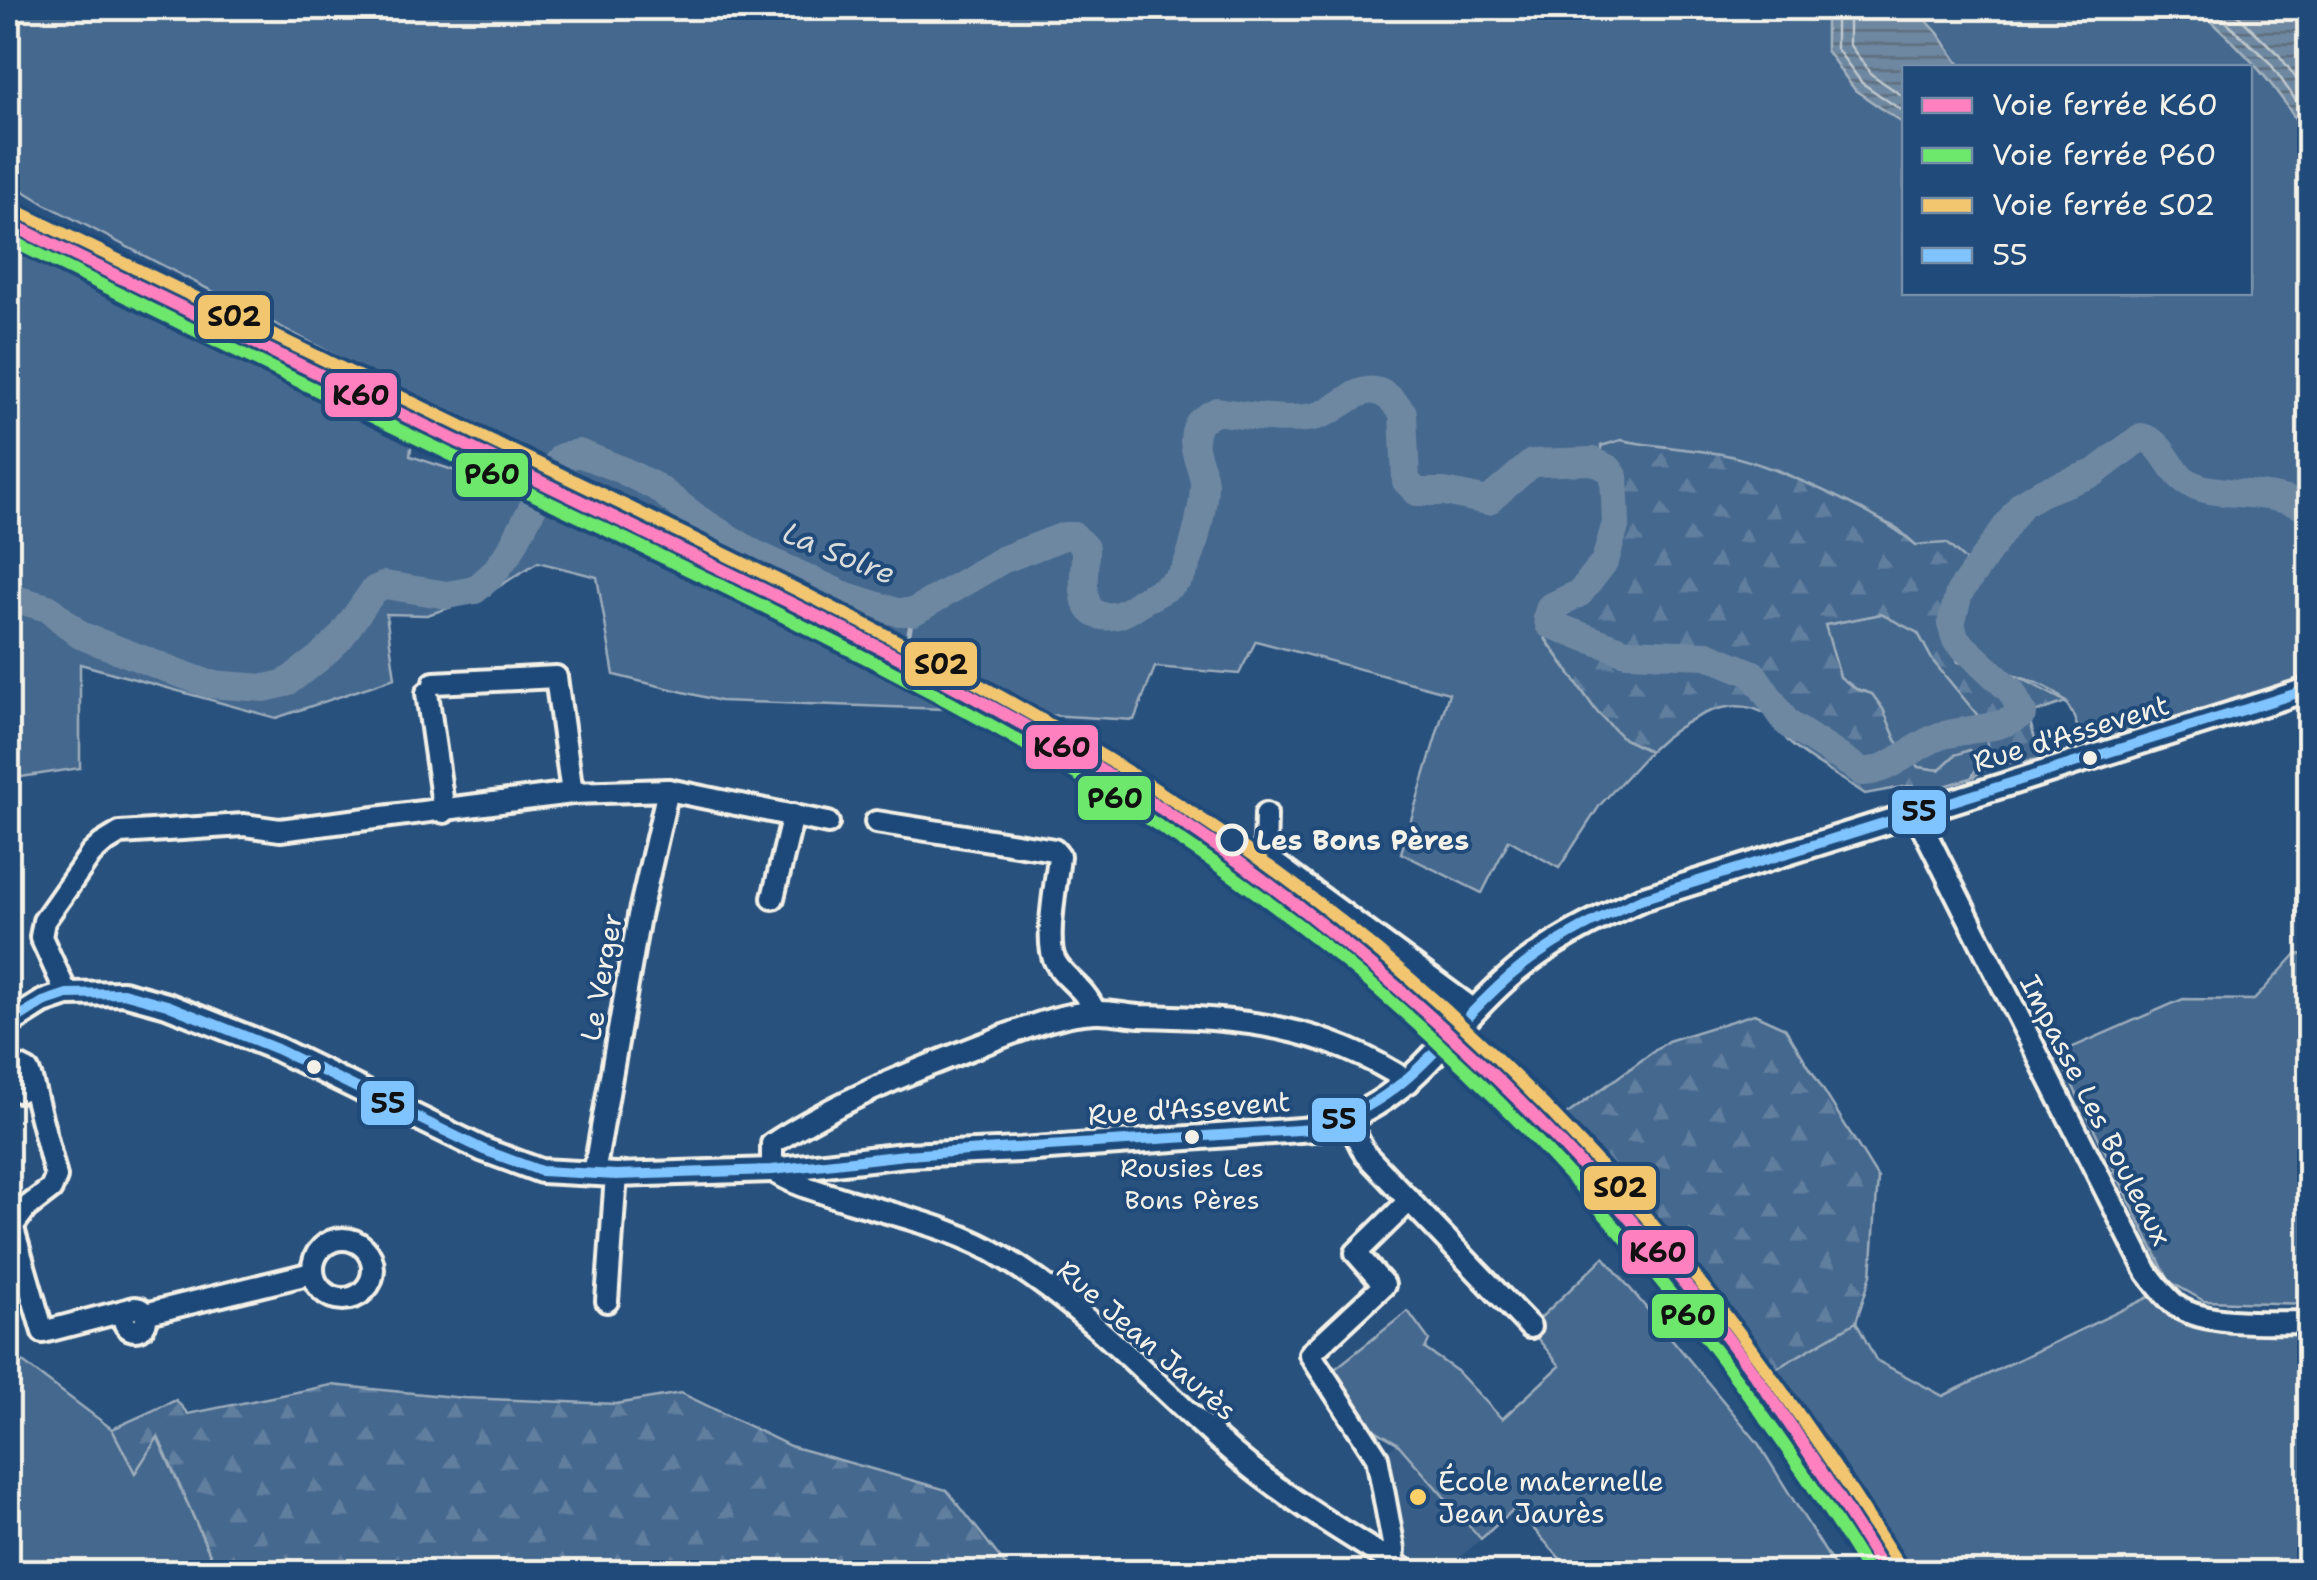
<svg xmlns="http://www.w3.org/2000/svg" width="2317" height="1580" viewBox="0 0 2317 1580" font-family="'Shantell Sans',sans-serif">
<style>
.built{fill:#375d86}
.green{fill:#45688e;stroke:#9cacbb;stroke-width:2.5;fill-rule:evenodd}
.forest{fill:url(#forest-firs);stroke:#9cacbb;stroke-width:2.5}
.water{fill:url(#water-rules);stroke:#a4b2be;stroke-width:2.5}
.lines{fill:none;stroke-linecap:round;stroke-linejoin:round}
.shore{stroke:#bec7cc;stroke-width:2.5}
.stream{stroke:#a4b2be;stroke-width:5}
.river{stroke:#6e88a2;stroke-width:28}
.minor-casing{stroke:#f4f1e8;stroke-width:28}
.tertiary-casing{stroke:#f4f1e8;stroke-width:30}
.minor{stroke:#1f4a7a;stroke-width:20}
.tertiary{stroke:#1f4a7a;stroke-width:22}
.bus-1-casing{stroke:#1f4a7a;stroke-width:18}
.bus-1{stroke:#80c4ff;stroke-width:10}
.rail-1-casing{stroke:#1f4a7a;stroke-width:20}
.rail-2-casing{stroke:#1f4a7a;stroke-width:20}
.rail-3-casing{stroke:#1f4a7a;stroke-width:20}
.rail-1{stroke:#ff80bf;stroke-width:12}
.rail-2{stroke:#6de86d;stroke-width:12}
.rail-3{stroke:#f2c66f;stroke-width:12}
.bus-dot{fill:#f4f1e8;stroke:#1f4a7a;stroke-width:4}
.stop-dot{fill:#1f4a7a;stroke:#f4f1e8;stroke-width:5}
.poi-dot{fill:#ffd166;stroke:#1f4a7a;stroke-width:4}
.labels{text-anchor:middle;dominant-baseline:central;stroke-width:8;stroke-linejoin:round;paint-order:stroke}
.bus-label{font-size:26px;fill:#f4f1e8;stroke:#1f4a7a}
.street-label{font-size:28px;fill:#f4f1e8;stroke:#1f4a7a}
.stop-label{font-size:28px;font-weight:bold;fill:#f4f1e8;stroke:#1f4a7a;text-anchor:start}
.poi-label{font-size:28px;fill:#f4f1e8;stroke:#1f4a7a;text-anchor:start}
.water-label{font-size:30px;font-style:italic;fill:#d9dcda;stroke:#1f4a7a}
.line-badge{stroke:#1f4a7a;stroke-width:4}
.pale-badge-label{font-size:28px;text-anchor:middle;font-weight:bold;fill:#111}
</style>
<defs>
<pattern id="forest-firs" width="22" height="20" patternUnits="userSpaceOnUse" patternTransform="scale(2.5)"><rect width="22" height="20" fill="#45688e"/><path d="M5 1l3.5 6h-7zM16 11l3.5 6h-7z" fill="#607e9e"/></pattern>
<pattern id="water-rules" width="6" height="5" patternUnits="userSpaceOnUse" patternTransform="scale(2.5)"><rect width="6" height="5" fill="#6e88a2"/><path d="M0 2.5h6" fill="none" stroke="#5f6e7d"/></pattern>
</defs>
<rect width="100%" height="100%" fill="#28517e"/>
<filter id="ink" filterUnits="userSpaceOnUse"><feTurbulence type="fractalNoise" baseFrequency=".01" numOctaves="2"/><feDisplacementMap in="SourceGraphic" scale="20" xChannelSelector="R" yChannelSelector="G"/><feConvolveMatrix kernelMatrix="1 2 1 2 8 2 1 2 1" color-interpolation-filters="sRGB"/></filter>
<g filter="url(#ink)">
<path class="built" d="M1397,1443L1481,1539L1444,1572H1425L1403,1558L1383,1454Z"/>
<g class="green">
<path d="M8,8H2197C2242,48 2281,88 2309,143V676L2084,745C2078,731 2074,711 2064,701C2045,678 1987,669 1958,663C1943,620 1951,605 1971,565L1916,545L1897,528L1778,470L1621,440L1611,467C1621,481 1621,497 1619,513C1613,565 1587,602 1545,630L1546,640L1597,712L1624,739L1650,751L1600,805L1559,868L1509,840L1482,893L1401,853L1449,693L1256,641L1239,674L1155,667L1134,720L1030,714L934,651L467,424L45,204L8,181ZM1904,68H2250V292H1904Z"/>
<path d="M8,249L412,441L410,456L480,479L772,616L945,709L720,701L614,675L597,577L538,562L482,597L427,615L386,614L395,678L276,718L80,664V768L8,779Z"/>
<path d="M1881,614L1918,633L1933,661L1980,718L1994,765L1971,778L1980,762L1955,755L1939,770L1918,767L1896,740L1883,709L1872,694L1856,689L1840,677L1825,625Z"/>
<path d="M2296,954L2310,955L2309,1304L2204,1301L2169,1281L2057,1054L2183,999L2254,1000Z"/>
<path d="M1604,1257L1758,1443L1838,1572H1572L1515,1508L1481,1539L1397,1443L1360,1421L1331,1372L1408,1311L1429,1340L1425,1349L1457,1371L1502,1419L1560,1366L1538,1339L1535,1323Z"/>
<path d="M2153,1295L2171,1315L2198,1328L2309,1335V1572H1904L1861,1496L1772,1371L1856,1322L1876,1360L1943,1396Z"/>
<path d="M8,1351L112,1429L135,1473L157,1436L218,1572H8Z"/>
</g>
<g class="forest">
<path d="M1621,440C1655,447 1687,448 1721,454C1771,463 1878,512 1916,545L1946,543L1971,565C1951,603 1943,621 1958,662L2019,677L2066,702L2028,715L2041,759L1994,765L1980,718L1933,661L1918,633L1881,614L1825,625L1840,677L1856,689L1872,694L1883,709L1896,740L1918,767L1939,770L1955,755L1969,750L1980,762L1971,778L1935,789L1908,786L1865,794C1842,778 1815,764 1793,746C1782,738 1779,723 1769,716C1730,689 1678,724 1650,751L1624,739L1597,712L1546,639L1545,630C1558,621 1571,613 1582,601C1608,572 1644,489 1602,461L1601,446Z"/>
<path d="M1754,1014L1785,1028L1878,1178L1871,1275L1856,1322L1772,1371L1562,1118L1668,1041Z"/>
<path d="M331,1385L464,1398L616,1404L681,1393L790,1446L947,1490L1011,1572H218L158,1437L135,1473L112,1429L176,1400L188,1414Z"/>
</g>
<g class="water">
<path d="M1831,8H1915L1938,33L1961,67L1904,68V124L1855,90L1826,50V11Z"/>
<path d="M2197,8H2287L2309,35V143C2281,88 2242,48 2197,8Z"/>
</g>
<g class="lines">
<g class="shore">
<path d="M1836,8V48L1862,83L1904,112"/>
<path d="M1849,8V44L1871,74L1904,97"/>
<path d="M2212,8L2270,63L2310,121"/>
<path d="M2230,8L2279,55L2310,97"/>
</g>
<path class="stream" d="M906,649L913,612"/>
<path class="river" d="M8,597L48,608L80,635L173,671L209,684L265,688L286,683L319,658L340,638L374,590L385,585L447,595L475,590L493,574L510,551L553,468L562,457L579,453L622,470L656,487L698,519L753,553L841,594L897,612H913L1002,560L1064,536H1074L1085,548C1086,573 1072,626 1118,615C1127,613 1136,605 1144,600C1157,593 1174,586 1182,574C1193,556 1204,505 1204,484C1203,464 1187,445 1198,424C1202,418 1211,415 1217,411C1246,416 1284,422 1313,417C1347,411 1367,363 1403,413L1406,481L1417,492H1445L1488,501L1532,463L1593,461L1609,469L1614,476L1616,523L1605,561L1580,593L1550,607L1547,616L1549,624L1626,652L1707,655L1753,674L1787,723L1863,772C1894,770 1912,746 1940,736C1966,728 2003,730 2023,713L2011,691L1956,640L1951,624L1959,593L2022,504L2042,492L2094,473L2141,437C2164,442 2167,468 2186,481C2214,500 2271,486 2310,510"/>
<defs>
<g id="minor">
<path d="M434,683L556,677L572,793"/>
<path d="M427,693L444,812"/>
<path d="M668,790L828,823"/>
<path d="M1915,812L2147,1272C2156,1284 2166,1298 2178,1307C2207,1326 2275,1322 2310,1322"/>
<path d="M1266,814L1265,856L1474,1010"/>
<path d="M876,822L1054,850L1059,856C1057,880 1044,941 1055,961C1064,979 1084,986 1095,1012"/>
<path d="M773,898L793,815"/>
<path d="M67,994L41,937L44,921L91,854L102,844L120,833L244,825L280,830L572,793L668,790L639,916L594,1174"/>
<path d="M1348,1120L1365,1154L1530,1327"/>
<path d="M12,1225L43,1332L127,1310"/>
<path d="M8,1232L26,1208L51,1189L56,1177L31,1079L28,1071L20,1067L11,1070L8,1078L10,1087L19,1091L27,1087L31,1079"/>
<circle cx="343" cy="1269" r="30"/>
<path d="M607,1301L616,1175"/>
<circle cx="135" cy="1319" r="11"/>
<path d="M145,1314L312,1273"/>
<path d="M1393,1563L1394,1549L1377,1457L1310,1354L1384,1285L1356,1253L1410,1200"/>
<path d="M1408,1572C1350,1536 1290,1501 1238,1457C1160,1391 1093,1313 1006,1259C959,1229 902,1217 849,1201C822,1192 795,1186 772,1170V1144C840,1099 923,1067 999,1038C1029,1027 1062,1013 1095,1012C1110,1011 1125,1015 1140,1016C1240,1018 1323,1025 1409,1082"/>
</g>
<path id="tertiary" d="M8,1024L43,1002L67,994L123,993L167,1005L277,1049L484,1150L541,1171L616,1175L772,1170L905,1155L1021,1150L1314,1129C1408,1109 1442,1035 1509,977C1548,943 1594,920 1641,899L2310,689"/>
</defs>
<use href="#minor" class="minor-casing"/>
<use href="#tertiary" class="tertiary-casing"/>
<use href="#minor" class="minor"/>
<use href="#tertiary" class="tertiary"/>
<defs>
<path id="bus-1" d="M8,1024L43,1002L67,994L123,993L167,1005L277,1049L484,1150L541,1171L616,1175L772,1170L905,1155L1314,1129C1413,1099 1437,1039 1510,976C1548,943 1595,920 1641,899L2310,689"/>
</defs>
<use href="#bus-1" class="bus-1-casing"/>
<use href="#bus-1" class="bus-1"/>
<defs>
<path id="rail-1" d="M8,223C217,325 426,427 636,528C845,629 1057,729 1246,867C1439,1008 1613,1181 1755,1375C1801,1438 1843,1505 1885,1572"/>
<path id="rail-2" d="M8,239C211,339 415,438 619,536C830,638 1041,740 1233,876C1494,1062 1699,1302 1868,1572"/>
<path id="rail-3" d="M15,210C221,310 427,411 634,510C884,631 1133,753 1350,928C1575,1110 1745,1320 1898,1564"/>
</defs>
<use href="#rail-1" class="rail-1-casing"/>
<use href="#rail-2" class="rail-2-casing"/>
<use href="#rail-3" class="rail-3-casing"/>
<use href="#rail-1" class="rail-1"/>
<use href="#rail-2" class="rail-2"/>
<use href="#rail-3" class="rail-3"/>
</g>
</g>
<g class="bus-dot">
<circle cx="2090" cy="758" r="9"/>
<circle cx="314" cy="1067" r="9"/>
<circle cx="1192" cy="1137" r="9"/>
</g>
<circle class="stop-dot" cx="1232" cy="840" r="14"/>
<circle class="poi-dot" cx="1418" cy="1497" r="10"/>
<g class="labels">
<g class="bus-label">
<text x="1192" y="1167">Rousies Les<tspan x="1192" dy="32">Bons Pères</tspan></text>
</g>
<g class="street-label">
<text transform="translate(2071 733) rotate(-17)">Rue d'Assevent</text>
<text transform="translate(601 977) rotate(-80)">Le Verger</text>
<text transform="translate(1189 1108) rotate(-4)">Rue d'Assevent</text>
<text transform="translate(2096 1110) rotate(63)">Impasse Les Bouleaux</text>
<text transform="translate(1147 1340) rotate(41)">Rue Jean Jaurès</text>
</g>
<g class="stop-label">
<text x="1256" y="840">Les Bons Pères</text>
</g>
<g class="poi-label">
<text x="1438" y="1481">École maternelle<tspan x="1438" dy="32">Jean Jaurès</tspan></text>
</g>
<g class="water-label">
<text transform="translate(839 553) rotate(22)">La Solre</text>
</g>
</g>
<g class="line-badge">
<rect x="196" y="293" width="76" height="48" rx="10" fill="#f2c66f"/>
<rect x="323" y="371" width="76" height="48" rx="10" fill="#ff80bf"/>
<rect x="454" y="451" width="76" height="48" rx="10" fill="#6de86d"/>
<rect x="903" y="640" width="76" height="48" rx="10" fill="#f2c66f"/>
<rect x="1024" y="723" width="76" height="48" rx="10" fill="#ff80bf"/>
<rect x="1076" y="774" width="77" height="48" rx="10" fill="#6de86d"/>
<rect x="1890" y="788" width="58" height="48" rx="10" fill="#80c4ff"/>
<rect x="359" y="1079" width="57" height="48" rx="10" fill="#80c4ff"/>
<rect x="1310" y="1096" width="58" height="48" rx="10" fill="#80c4ff"/>
<rect x="1582" y="1164" width="76" height="48" rx="10" fill="#f2c66f"/>
<rect x="1620" y="1228" width="76" height="48" rx="10" fill="#ff80bf"/>
<rect x="1650" y="1292" width="76" height="48" rx="10" fill="#6de86d"/>
</g>
<g class="pale-badge-label">
<text x="234" y="326">S02</text>
<text x="361" y="405">K60</text>
<text x="492" y="484">P60</text>
<text x="941" y="674">S02</text>
<text x="1062" y="757">K60</text>
<text x="1115" y="808">P60</text>
<text x="1919" y="821">55</text>
<text x="388" y="1113">55</text>
<text x="1339" y="1129">55</text>
<text x="1620" y="1197">S02</text>
<text x="1658" y="1262">K60</text>
<text x="1688" y="1325">P60</text>
</g>
<rect width="2317" height="1580" fill="none" stroke="#1f4a7a" stroke-width="40"/>
<rect x="20" y="20" width="2277" height="1540" fill="none" stroke="#f4f1e8" stroke-width="4" filter="url(#ink)"/>
<rect x="1902" y="65" width="350" height="230" fill="#1f4a7a" stroke="#748da6" stroke-width="2.5"/>
<rect x="1922" y="98" width="50" height="15" fill="#ff80bf" stroke="#748da6" stroke-width="2.5"/>
<text x="1992" y="115" font-size="30" fill="#f4f1e8">Voie ferrée K60</text>
<rect x="1922" y="148" width="50" height="15" fill="#6de86d" stroke="#748da6" stroke-width="2.5"/>
<text x="1992" y="165" font-size="30" fill="#f4f1e8">Voie ferrée P60</text>
<rect x="1922" y="198" width="50" height="15" fill="#f2c66f" stroke="#748da6" stroke-width="2.5"/>
<text x="1992" y="215" font-size="30" fill="#f4f1e8">Voie ferrée S02</text>
<rect x="1922" y="248" width="50" height="15" fill="#80c4ff" stroke="#748da6" stroke-width="2.5"/>
<text x="1992" y="265" font-size="30" fill="#f4f1e8">55</text>
</svg>
